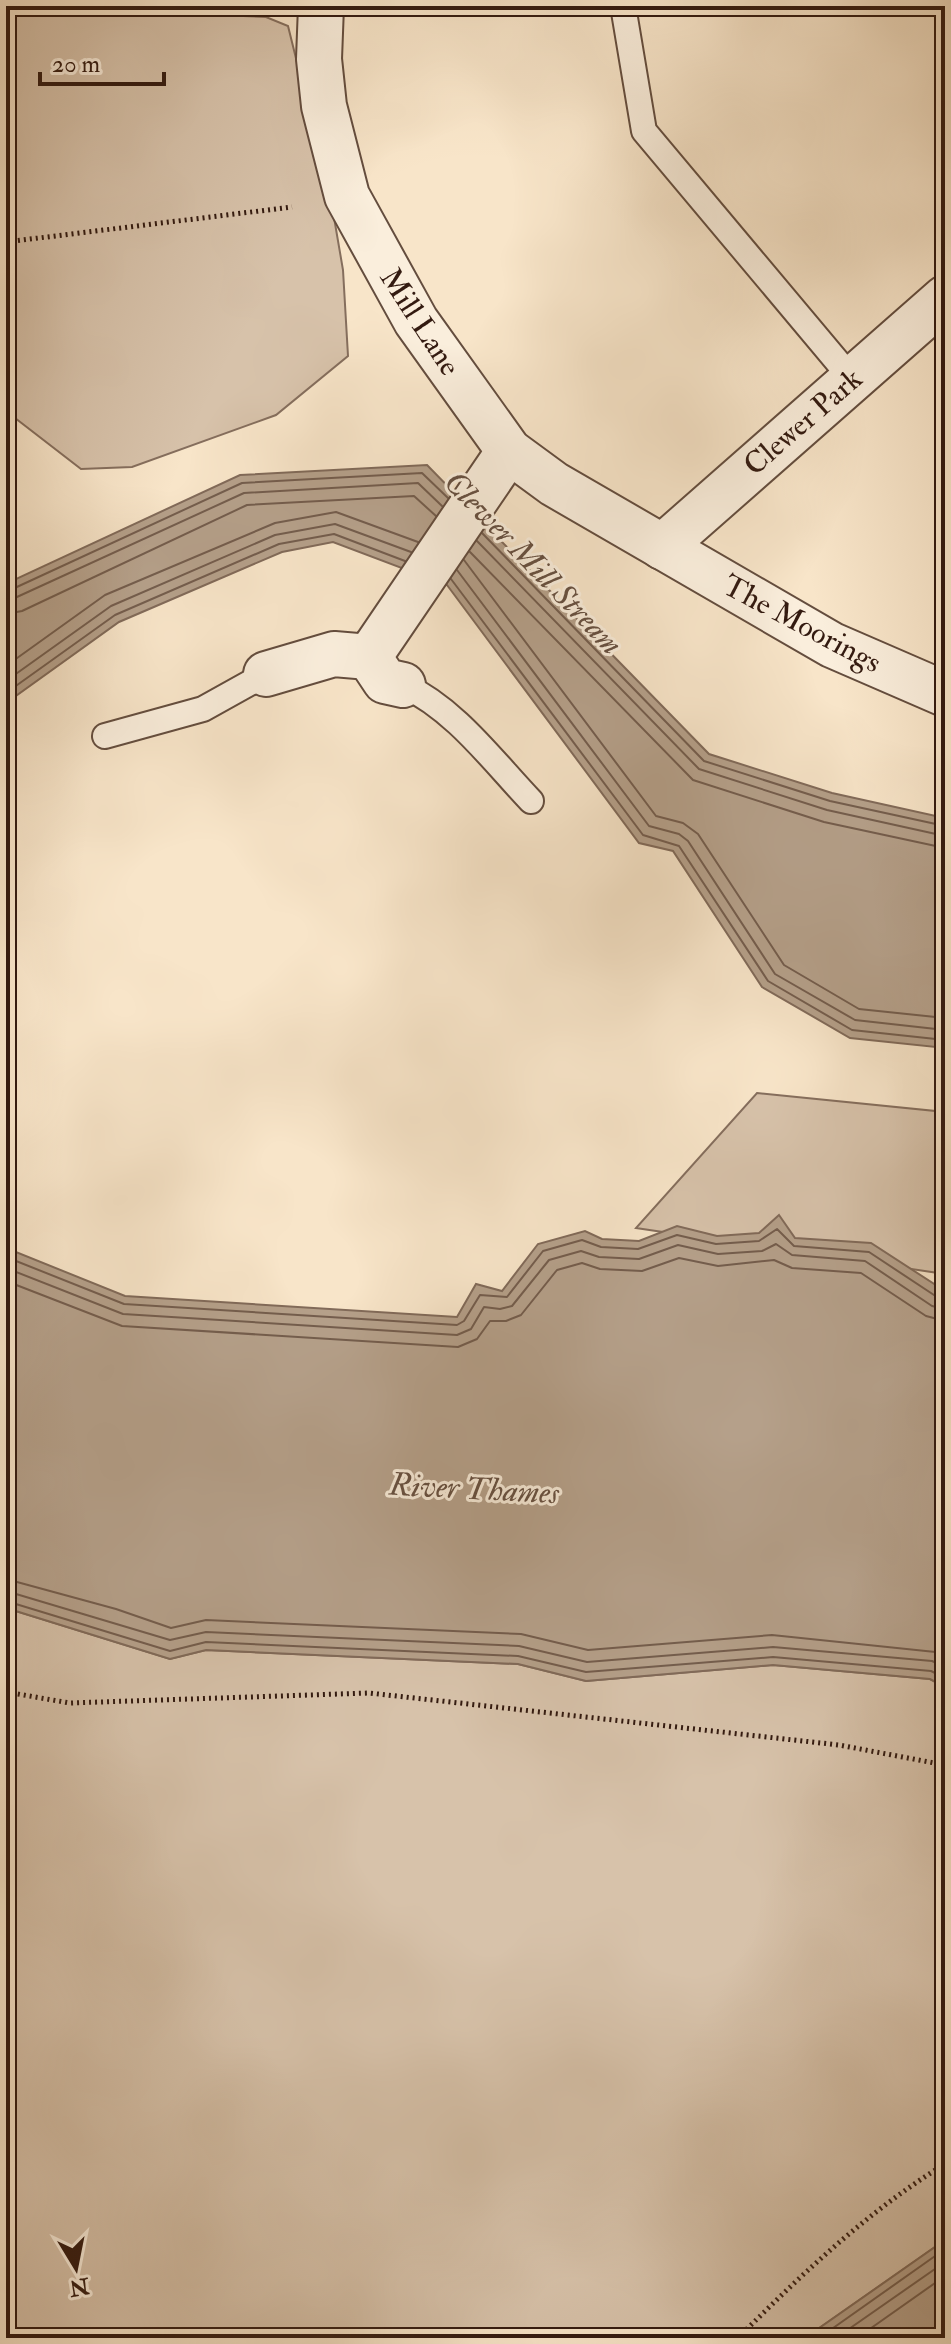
<svg xmlns="http://www.w3.org/2000/svg" width="951" height="2344" viewBox="0 0 951 2344" font-family="'IM FELL Double Pica',serif">
<style>
.green{fill:#d7c2aa;stroke:#856e5d;stroke-width:2}
.water{fill:#b5a08a;stroke:#816a59;stroke-width:2}
.lines{fill:none;stroke-linecap:round;stroke-linejoin:round}
.shore{stroke:#745d4d;stroke-width:2}
.service-casing{stroke:#644d3e;stroke-width:28}
.minor-casing{stroke:#644d3e;stroke-width:48}
.path{stroke:#331a10;stroke-width:5;stroke-dasharray:2 4;stroke-linecap:butt}
.service{stroke:#faeedc;stroke-width:24}
.minor{stroke:#faeedc;stroke-width:44}
.labels{text-anchor:middle;dominant-baseline:central;stroke-width:6;stroke-linejoin:round;paint-order:stroke}
.street-label{font-size:30px;fill:#331a10;stroke:#faeedc}
.water-label{font-size:32px;font-style:italic;fill:#675041;stroke:#faeedc}
</style>
<rect width="100%" height="100%" fill="#f8e5c9"/>
<filter id="stains"><feTurbulence type="fractalNoise" baseFrequency=".0025" numOctaves="4"/><feColorMatrix values="0 0 0 0 .2 0 0 0 0 .09 0 0 0 0 .02 0 0 0 .5 -.17"/></filter>
<radialGradient id="worn" r=".72"><stop offset=".6" stop-color="#630" stop-opacity="0"/><stop offset="1" stop-color="#630" stop-opacity=".3"/></radialGradient>
<g class="green">
<path d="M6,7L266,17L288,26L331,200L343,270L348,356L276,415L132,467L81,469L6,411Z"/>
<path d="M757,1093L945,1112V1274L636,1228Z"/>
<path d="M6,1608L170,1659L206,1650L518,1664L586,1681L773,1665L930,1679L945,1687V2240L805,2338H6Z"/>
</g>
<g class="water">
<path d="M427,465L709,754L832,793L945,818V1048L850,1038L762,987L673,851L639,843L447,585L333,542L282,552L119,622L6,703V586L18,578L240,475Z"/>
<path d="M779,1215L795,1238L871,1243L945,1291V1687L930,1679L773,1665L586,1681L518,1664L206,1650L170,1659L6,1608V1248L125,1296L457,1317L476,1284L502,1291L538,1244L585,1231L602,1239L639,1241L677,1226L717,1236L759,1233Z"/>
<path d="M945,2240V2338H805Z"/>
</g>
<g class="lines">
<g class="shore">
<path d="M482,533L704,761L830,801L945,826"/>
<path d="M477,541L699,769L827,810L945,836"/>
<path d="M470,552L693,780L824,822L945,848"/>
<path d="M464,560L656,816L683,823L698,834L784,965L859,1009L945,1018"/>
<path d="M457,570L649,826L679,834L688,841L775,974L855,1020L945,1030"/>
<path d="M451,579L643,835L679,846L768,981L852,1030L945,1040"/>
<path d="M6,592L242,483L422,473L448,498"/>
<path d="M6,602L244,493L418,483L442,506"/>
<path d="M6,614L22,611L247,505L414,496L436,516"/>
<path d="M6,666L105,595L275,523L336,512L418,542"/>
<path d="M6,681L111,606L275,535L335,524L411,552"/>
<path d="M6,693L115,615L279,544L334,534L405,561"/>
<path d="M6,1257L124,1304L457,1325L464,1321L480,1295L507,1297L543,1251L582,1240L601,1247L638,1249L677,1235L716,1244L759,1241L777,1229L794,1246L869,1252L937,1297L945,1299"/>
<path d="M6,1268L123,1314L457,1335L471,1329L484,1307L500,1309L512,1306L549,1260L581,1251L599,1257L639,1259L678,1245L718,1254L762,1251L776,1244L792,1255L865,1261L932,1306L945,1309"/>
<path d="M6,1281L122,1326L458,1347L477,1339L490,1321H506L521,1315L557,1270L582,1263L600,1269L642,1271L679,1258L718,1266L774,1260L792,1268L861,1273L926,1316L945,1321"/>
<path d="M6,1579L116,1609L171,1628L206,1620L521,1634L588,1650L772,1635L945,1653"/>
<path d="M6,1591L170,1640L206,1632L519,1646L587,1662L773,1647L932,1661L945,1667"/>
<path d="M6,1601L170,1651L206,1642L518,1656L586,1672L773,1657L931,1671L945,1678"/>
<path d="M819,2338L945,2249"/>
<path d="M836,2338L945,2262"/>
<path d="M857,2338L945,2276"/>
</g>
<defs>
<g id="service">
<path d="M623,6L644,131L852,379"/>
<path d="M403,685C455,709 492,760 531,801"/>
<path d="M105,736L203,709L266,674"/>
</g>
<g id="minor">
<path d="M321,6L319,59L324,106L347,196L416,321L509,451L554,484L832,645L945,694"/>
<path d="M662,547L945,298"/>
<path d="M369,657L385,681L403,685"/>
<path d="M266,674L334,654L369,657L509,451"/>
</g>
</defs>
<use href="#service" class="service-casing"/>
<use href="#minor" class="minor-casing"/>
<g class="path">
<path d="M6,242L292,207"/>
<path d="M6,1692L70,1703L369,1693L839,1745L945,1765"/>
<path d="M738,2338C802,2274 868,2211 945,2164"/>
</g>
<use href="#service" class="service"/>
<use href="#minor" class="minor"/>
</g>
<g class="labels">
<g class="street-label">
<text transform="translate(420 322) rotate(57)">Mill Lane</text>
<text transform="translate(803 422) rotate(-41)">Clewer Park</text>
<text transform="translate(802 624) rotate(28)">The Moorings</text>
</g>
<g class="water-label">
<text transform="translate(533 563) rotate(46)">Clewer Mill Stream</text>
<text transform="translate(474 1489) rotate(3)">River Thames</text>
</g>
</g>
<rect width="951" height="2344" fill="none" stroke="#f8e5c9" stroke-width="32"/>
<rect x="8" y="8" width="935" height="2328" fill="none" stroke="#331a10" stroke-width="4"/>
<rect x="16" y="16" width="919" height="2312" fill="none" stroke="#331a10" stroke-width="2"/>
<g transform="translate(76 2268) rotate(170)" stroke="#faeedc" stroke-width="6" paint-order="stroke">
<path d="M0-6L14 30L0 20L-14 30Z" fill="#331a10"/>
<text y="-12" font-size="22" font-weight="bold" text-anchor="middle" fill="#331a10">N</text>
</g>
<path d="M40 72v12h124v-12" fill="none" stroke="#331a10" stroke-width="4"/>
<text x="52" y="72" font-size="24" fill="#331a10" stroke="#faeedc" stroke-width="6" paint-order="stroke">20 m</text>
<rect width="100%" height="100%" filter="url(#stains)"/>
<rect width="100%" height="100%" fill="url(#worn)"/>
</svg>
